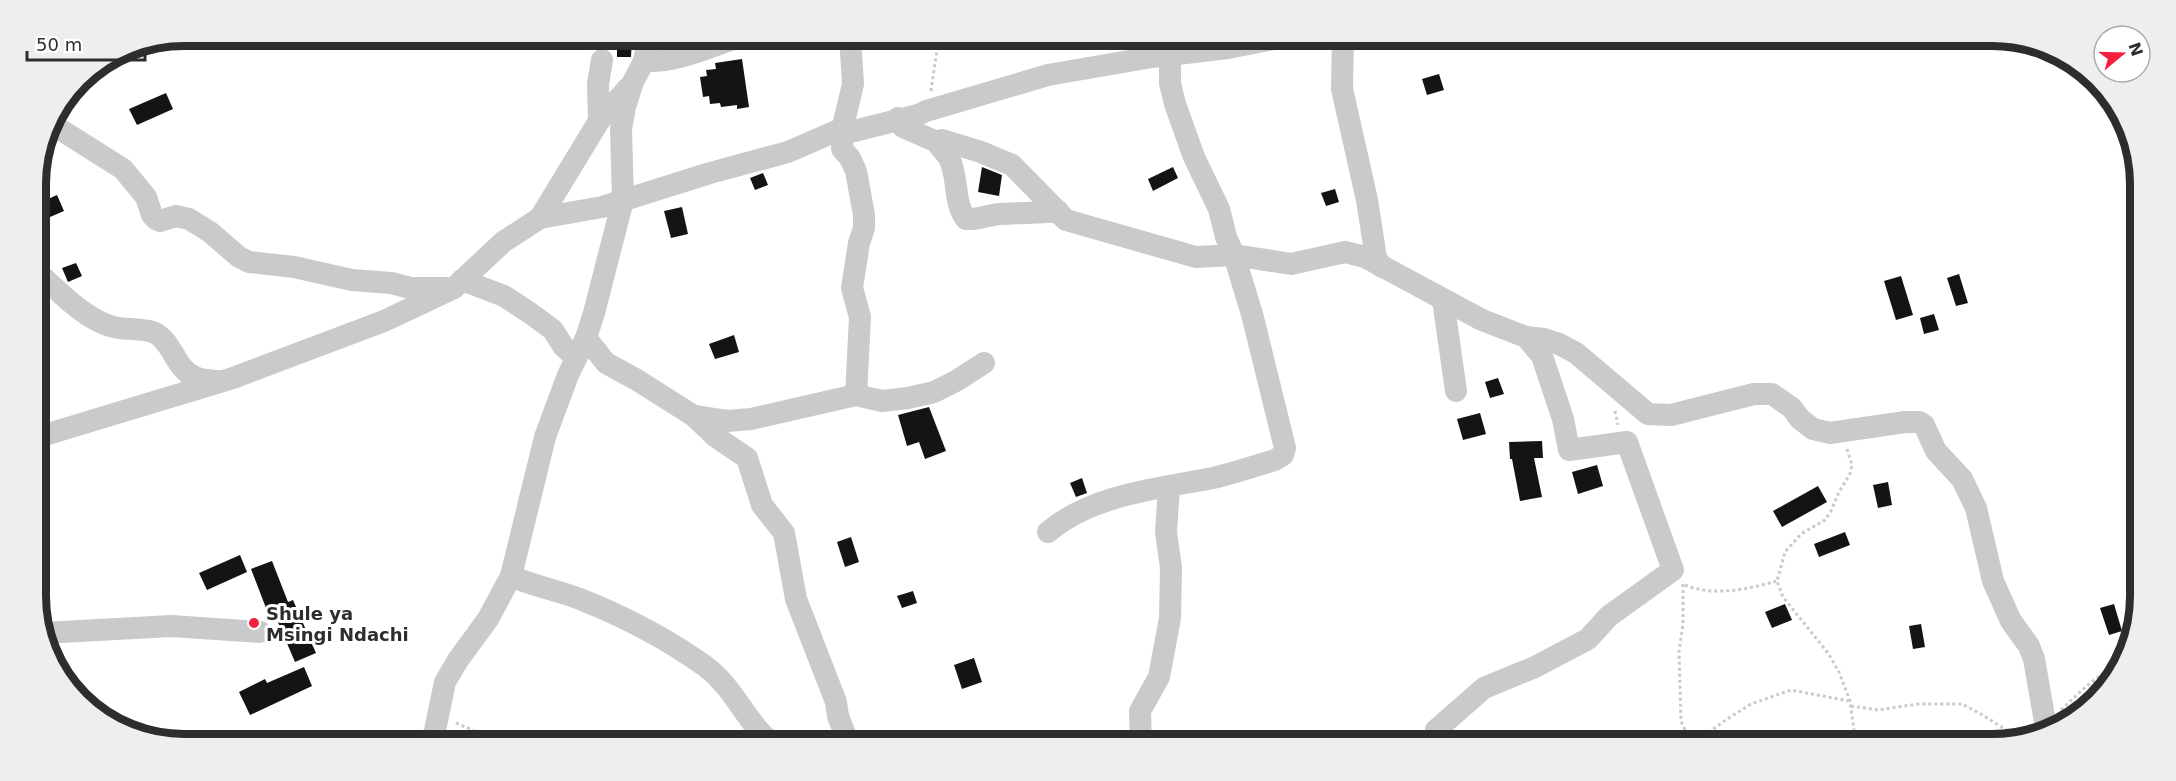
<svg xmlns="http://www.w3.org/2000/svg" width="2176" height="781" viewBox="0 0 2176 781" font-family="'DejaVu Sans',sans-serif">
<style>
.building{fill:#141414}
.lines{fill:none;stroke-linecap:round;stroke-linejoin:round}
.path{stroke:#cacaca;stroke-width:3;stroke-dasharray:3 3;stroke-linecap:butt}
.minor{stroke:#cacaca;stroke-width:22}
.poi-dot{fill:#f41f3d;stroke:#fff;stroke-width:2}
.labels{text-anchor:middle;dominant-baseline:central;stroke-width:6;stroke-linejoin:round;paint-order:stroke}
.poi-label{font-size:18px;font-weight:bold;fill:#2d2d2d;stroke:#fff;text-anchor:start}
.rim{fill:none;stroke:#2d2d2d;stroke-width:8}
</style>
<rect width="100%" height="100%" fill="#fff"/>
<g class="building">
<path d="M617,36H632L631,57H617Z"/>
<path d="M742,59L749,107L737,109V105L721,107L720,103L710,104L709,96L703,97L700,77L707,76L706,70L716,69L715,63Z"/>
<path d="M1439,74L1444,90L1427,95L1422,79Z"/>
<path d="M166,93L173,109L137,125L129,109Z"/>
<path d="M982,167L1002,175L999,196L978,192Z"/>
<path d="M1173,167L1178,178L1153,191L1148,179Z"/>
<path d="M763,173L768,185L755,190L750,178Z"/>
<path d="M1335,189L1339,202L1326,206L1321,193Z"/>
<path d="M57,195L64,211L43,220L37,204Z"/>
<path d="M682,207L688,234L671,238L664,211Z"/>
<path d="M76,263L82,276L68,282L62,268Z"/>
<path d="M1959,274L1968,303L1956,306L1947,278Z"/>
<path d="M1901,276L1913,315L1896,320L1884,281Z"/>
<path d="M1934,314L1939,330L1924,334L1920,318Z"/>
<path d="M734,335L739,352L715,359L709,344Z"/>
<path d="M1498,378L1504,394L1490,398L1485,382Z"/>
<path d="M929,407L946,451L925,459L919,442L907,446L898,415Z"/>
<path d="M1480,413L1486,434L1463,440L1457,419Z"/>
<path d="M1542,441L1543,458H1534L1542,497L1520,501L1512,459H1510L1509,442Z"/>
<path d="M1597,465L1603,486L1578,494L1572,472Z"/>
<path d="M1082,478L1087,493L1076,497L1070,483Z"/>
<path d="M1888,482L1892,505L1878,508L1873,485Z"/>
<path d="M1818,486L1827,502L1782,527L1773,511Z"/>
<path d="M1845,532L1850,545L1819,557L1814,544Z"/>
<path d="M851,537L859,562L845,567L837,542Z"/>
<path d="M240,555L247,572L207,590L199,573Z"/>
<path d="M272,561L288,602L293,600L316,653L295,662L271,606L266,608L251,569Z"/>
<path d="M913,591L917,603L902,608L897,596Z"/>
<path d="M1785,604L1792,620L1772,628L1765,612Z"/>
<path d="M2114,604L2122,631L2109,635L2100,608Z"/>
<path d="M1921,624L1925,647L1913,649L1909,626Z"/>
<path d="M974,658L982,682L962,689L954,665Z"/>
<path d="M304,667L312,686L250,715L239,692L265,679L267,683Z"/>
</g>
<g class="lines">
<g class="path">
<path d="M931,91L939,36"/>
<path d="M37,310L42,301"/>
<path d="M1615,411L1618,425"/>
<path d="M1847,449L1852,465L1850,474L1839,492L1831,511L1825,520L1801,534L1785,552L1777,581L1783,597L1828,653L1839,672L1850,701L1856,745"/>
<path d="M1683,584V624L1679,652L1681,721L1691,743"/>
<path d="M1685,585C1714,597 1748,589 1777,581"/>
<path d="M1851,706L1878,710L1918,704H1962L1981,714L2019,738"/>
<path d="M2061,710C2079,693 2093,678 2116,667"/>
<path d="M456,723L477,732L496,745"/>
<path d="M2023,737L2029,733"/>
<path d="M1688,745L1704,736L1727,719L1751,704L1791,690L1849,701"/>
</g>
<g class="minor">
<path d="M850,36L853,84L843,126L854,131"/>
<path d="M1343,36L1342,89L1367,200L1376,258L1382,267"/>
<path d="M644,61C678,63 710,46 743,36"/>
<path d="M898,118L903,127L937,142L942,140L981,152L1012,165L1066,220L1196,257L1234,255L1291,264L1345,252L1365,257L1482,320L1526,337L1542,356L1563,419L1569,450L1627,442L1673,570L1609,616L1588,639L1535,667L1484,688L1436,730L1437,745"/>
<path d="M599,121L598,84L602,60"/>
<path d="M50,123L123,169L146,197L152,215L156,219L160,221L176,216L189,219L210,232L239,257L249,262L294,267L352,280L391,283L411,288H449"/>
<path d="M843,128L842,149L850,158L856,171L864,215V228L859,243L852,288L860,317L856,395"/>
<path d="M937,142C940,148 945,152 949,158C959,177 953,203 966,219C978,220 988,215 1000,214C1019,213 1039,213 1058,211"/>
<path d="M540,218L599,121L628,88"/>
<path d="M37,272C59,291 82,317 110,326C124,331 142,327 155,333C173,342 175,369 195,377C201,380 210,380 217,381"/>
<path d="M462,280L504,296L530,313L553,330L563,346L576,358"/>
<path d="M1443,300L1456,391"/>
<path d="M1526,337L1544,339L1559,344L1576,353L1648,414L1671,415L1754,394H1772L1792,408L1800,419L1813,429L1830,433L1905,422H1919L1924,425L1936,451L1962,479L1976,508L1993,581L2011,621L2029,646L2034,659L2045,722"/>
<path d="M586,338L606,363L637,380L694,416L716,437L747,458L762,505L784,533L796,599L836,702L838,716L849,745"/>
<path d="M694,416L727,421L751,419L856,395L882,401L908,398L934,392L956,381L984,363"/>
<path d="M38,437L233,378L384,321L454,288L503,242L540,218L602,207L710,173L788,152L843,128L854,131L918,115L926,111L1048,75L1152,57L1228,48L1289,36"/>
<path d="M1048,532C1093,494 1157,489 1213,478C1234,473 1255,466 1275,460L1283,455L1285,448L1252,314L1234,255L1226,237L1219,209L1194,157L1175,104L1170,83V56L1146,36"/>
<path d="M511,576C533,586 557,590 580,599C623,616 667,639 705,666C733,687 742,714 764,736C768,740 775,742 780,745"/>
<path d="M43,633L171,626L260,632"/>
<path d="M432,745L445,682L458,660L488,619L511,576L545,437L568,375L586,338L594,313L623,200L621,129L625,107L633,82L644,61L649,36"/>
<path d="M1141,745L1140,711L1159,677L1170,618L1171,568L1166,532L1169,487"/>
</g>
</g>
<circle class="poi-dot" cx="254" cy="623" r="6"/>
<g class="labels">
<g class="poi-label">
<text x="266" y="613">Shule ya<tspan x="266" dy="21">Msingi Ndachi</tspan></text>
</g>
</g>
<path d="M0 0H2176V781H0ZM184 46H1992A138 138 0 0 1 2130 184V596A138 138 0 0 1 1992 734H184A138 138 0 0 1 46 596V184A138 138 0 0 1 184 46Z" fill="#eee" fill-rule="evenodd"/>
<path class="rim" d="M184 46H1992A138 138 0 0 1 2130 184V596A138 138 0 0 1 1992 734H184A138 138 0 0 1 46 596V184A138 138 0 0 1 184 46Z"/>
<g transform="translate(2122 54) rotate(71)"><circle r="28" fill="#ffffff" stroke="#ababab" stroke-width="1.5"/>
<path d="M0-4.5L10 22L0 15L-10 22Z" fill="#f41f3d"/>
<text y="-9" font-size="16" font-weight="bold" text-anchor="middle" fill="#2d2d2d">N</text>
</g>
<path d="M27 51v9h118v-9" fill="none" stroke="#2d2d2d" stroke-width="3"/>
<text x="36" y="51" font-size="18" fill="#2d2d2d" stroke="#ffffff" stroke-width="4.5" paint-order="stroke">50 m</text>
</svg>
